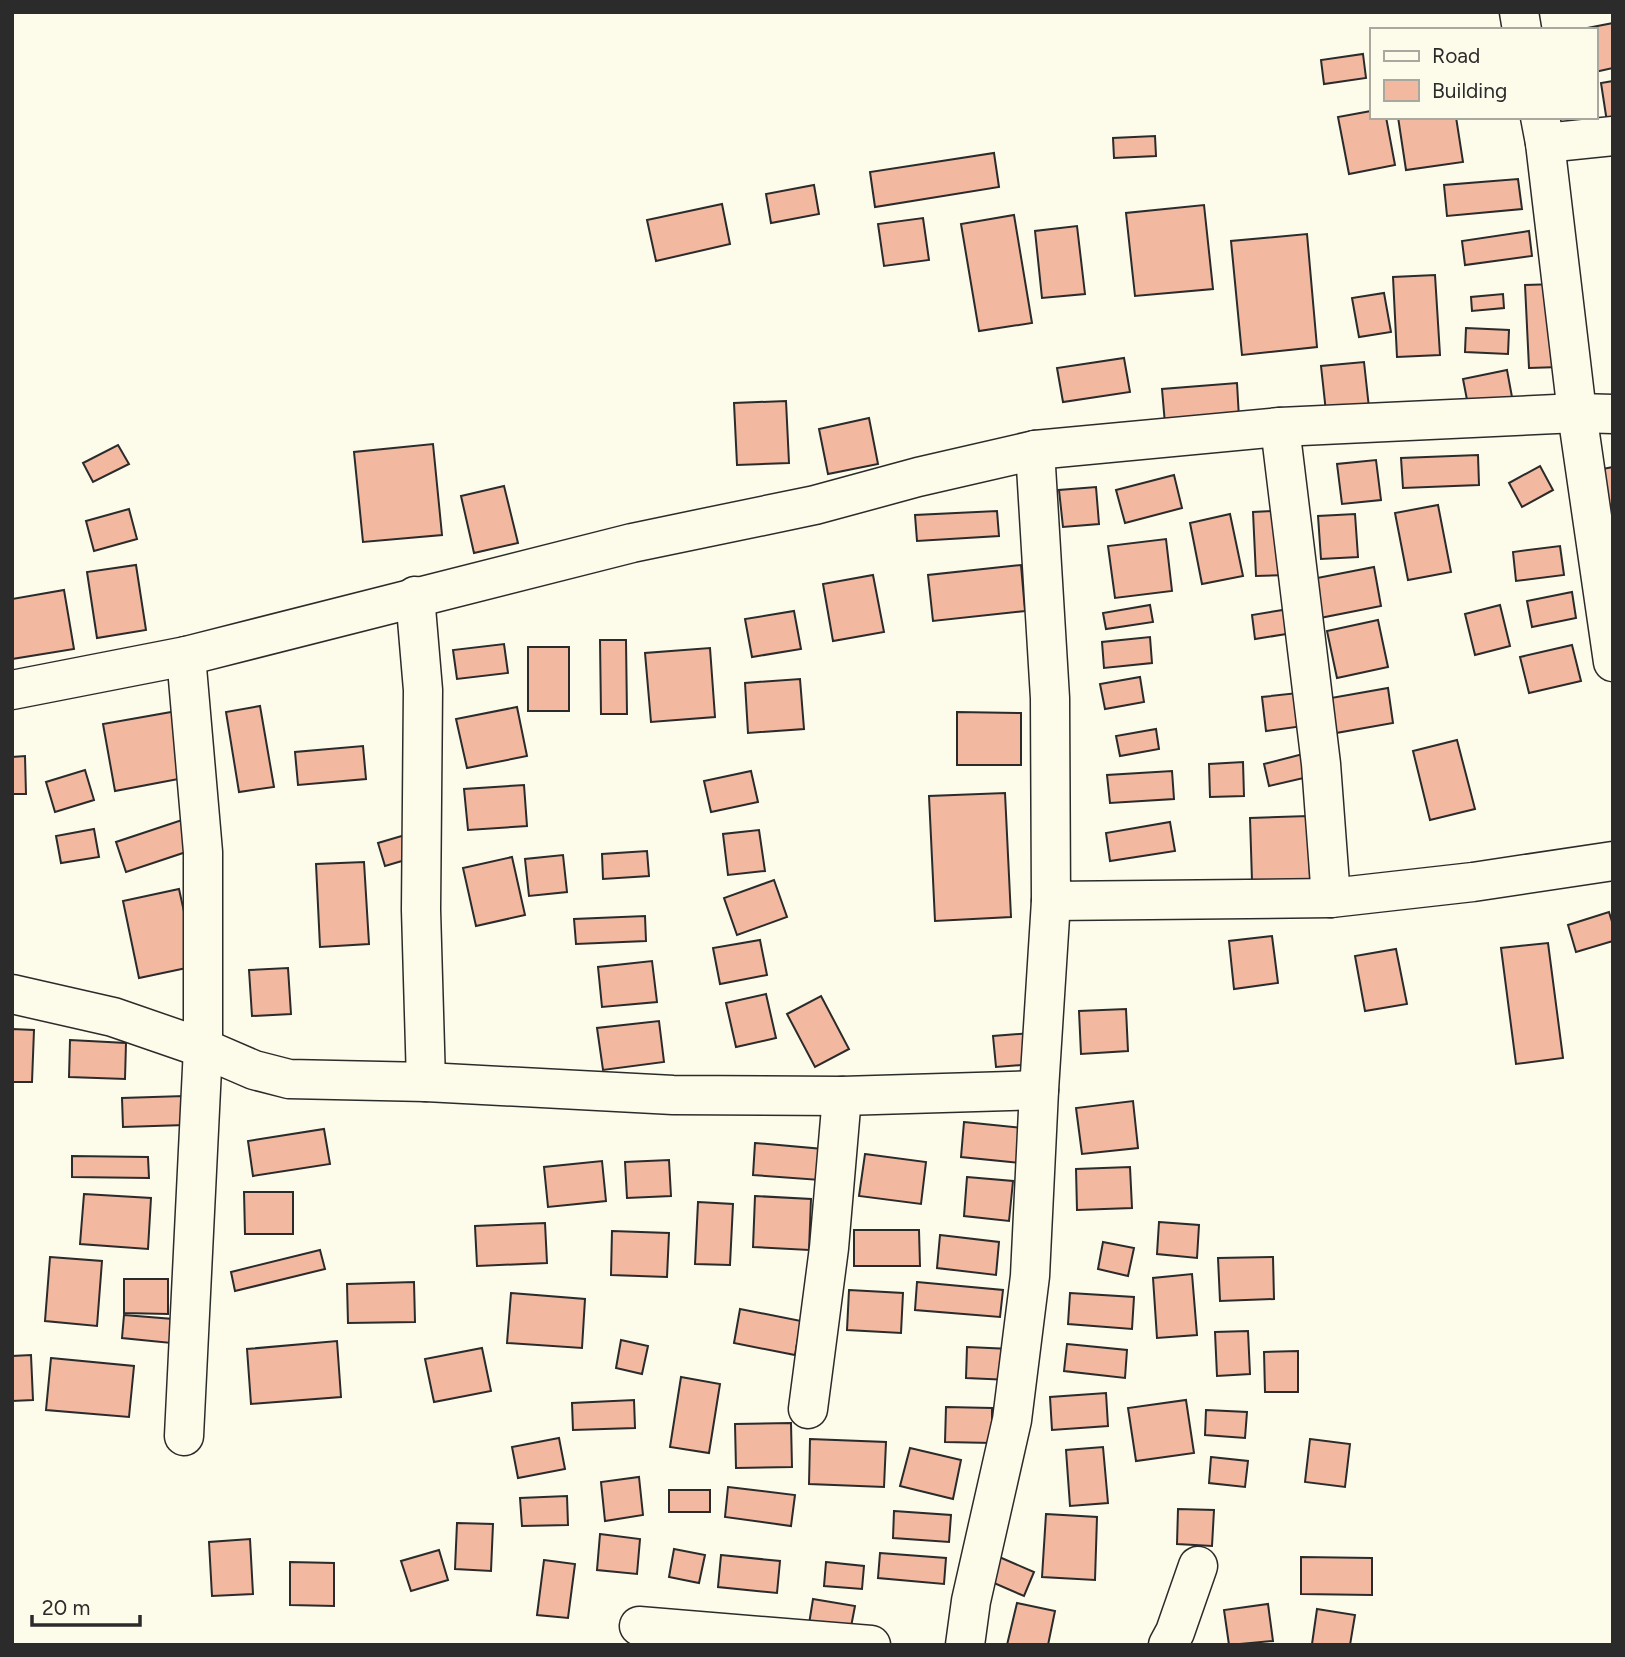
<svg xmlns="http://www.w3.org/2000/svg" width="1625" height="1657" viewBox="0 0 1625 1657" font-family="Figtree,sans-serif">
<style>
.building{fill:#f2b8a0;stroke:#2b2b2b;stroke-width:2}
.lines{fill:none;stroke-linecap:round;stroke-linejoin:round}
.minor-casing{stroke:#2b2b2b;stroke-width:41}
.minor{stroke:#fdfbea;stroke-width:38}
</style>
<rect width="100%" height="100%" fill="#fdfbea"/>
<g class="building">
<path d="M1613,23V68L1595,72V30H1577Z"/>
<path d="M1363,54L1366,78L1324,84L1321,60Z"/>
<path d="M1613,81V121L1607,122L1601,83Z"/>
<path d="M1371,111V117H1386L1395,165L1349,174L1338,117Z"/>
<path d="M1398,117H1456L1463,162L1406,170Z"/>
<path d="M1155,136L1156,156L1114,158L1113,138Z"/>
<path d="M994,153L999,187L875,207L870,172Z"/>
<path d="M1518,179L1522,209L1447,216L1444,185Z"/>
<path d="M814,185L819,214L771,223L766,194Z"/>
<path d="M722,204L730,244L656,261L647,220Z"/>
<path d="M1204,205L1213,289L1135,296L1126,213Z"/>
<path d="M1014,215L1032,323L979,331L961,224Z"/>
<path d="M923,218L929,260L884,266L878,224Z"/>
<path d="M1077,226L1085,294L1042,298L1035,231Z"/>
<path d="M1529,231L1532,256L1465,265L1462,241Z"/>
<path d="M1307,234L1317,347L1242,355L1231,241Z"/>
<path d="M1435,275L1440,355L1397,357L1393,277Z"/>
<path d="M1557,284L1560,367L1529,368L1525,285Z"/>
<path d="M1384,293L1391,332L1359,337L1352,298Z"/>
<path d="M1503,294L1504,308L1472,311L1471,297Z"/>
<path d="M1466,328L1509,330L1508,354L1465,352Z"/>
<path d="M1124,358L1130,392L1063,402L1057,368Z"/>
<path d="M1364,362L1369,408L1326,412L1321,366Z"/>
<path d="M1507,370L1512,397L1468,405L1463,379Z"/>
<path d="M1237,383L1239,418L1165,424L1162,389Z"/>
<path d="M786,401L789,463L737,465L734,403Z"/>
<path d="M869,418L878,464L828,474L819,429Z"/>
<path d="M433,444L442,535L363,542L354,452Z"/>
<path d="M118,445L129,464L93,482L83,463Z"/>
<path d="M1478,455L1479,485L1403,488L1401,458Z"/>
<path d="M1376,460L1381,500L1342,504L1337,464Z"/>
<path d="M1540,466L1553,490L1522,507L1509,483Z"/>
<path d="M1613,467V504L1603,506L1597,470Z"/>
<path d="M1174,475L1182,508L1125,523L1116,490Z"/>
<path d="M504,486L518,543L474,553L461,496Z"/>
<path d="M1096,487L1099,524L1063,527L1059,490Z"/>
<path d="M1438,505L1451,572L1408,580L1395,513Z"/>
<path d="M129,509L137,539L94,551L86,521Z"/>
<path d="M1288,510L1291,575L1256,576L1253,512Z"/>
<path d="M997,511L999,536L917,541L915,515Z"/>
<path d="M1230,514L1243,576L1202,584L1190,523Z"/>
<path d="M1355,514L1358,557L1321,559L1318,516Z"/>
<path d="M1166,539L1172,591L1115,598L1108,546Z"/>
<path d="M1560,546L1564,575L1516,581L1513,552Z"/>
<path d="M136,565L146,630L97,638L87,572Z"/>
<path d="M1021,565L1025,611L933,621L928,575Z"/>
<path d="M1374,567L1381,606L1320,618L1312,579Z"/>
<path d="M873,575L884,632L833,641L823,584Z"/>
<path d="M64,590L74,649L12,659V599Z"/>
<path d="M1572,592L1576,618L1532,627L1527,601Z"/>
<path d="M1150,605L1153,622L1106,629L1103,613Z"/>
<path d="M1500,605L1510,646L1475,655L1465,614Z"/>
<path d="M1289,609L1293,633L1255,639L1252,615Z"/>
<path d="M794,611L801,649L752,657L745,619Z"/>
<path d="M1378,620L1388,667L1337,678L1327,631Z"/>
<path d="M1150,637L1152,663L1104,668L1102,642Z"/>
<path d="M600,640H626L627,714H601Z"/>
<path d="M504,644L508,673L457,679L453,650Z"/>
<path d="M1572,645L1581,681L1529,693L1520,657Z"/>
<rect x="528" y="647" width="41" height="64"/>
<path d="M710,648L715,717L651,722L645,653Z"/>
<path d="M1140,677L1144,702L1105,709L1100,684Z"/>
<path d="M800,679L804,729L748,733L745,683Z"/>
<path d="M1388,688L1393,723L1336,733L1331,698Z"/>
<path d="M1307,692L1311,725L1266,731L1262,697Z"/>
<path d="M260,706L274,787L239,792L226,712Z"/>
<path d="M517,707L527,756L467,768L456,719Z"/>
<path d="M177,711L189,777L115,791L103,724Z"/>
<path d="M957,712L1021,713V765H957Z"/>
<path d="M1156,729L1159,749L1120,756L1116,736Z"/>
<path d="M1457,740L1475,809L1430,820L1413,751Z"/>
<path d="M363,746L366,779L298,785L295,752Z"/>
<path d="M1303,754L1308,777L1269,786L1264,764Z"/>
<path d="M25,756L26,794H12V757Z"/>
<path d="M1243,762L1244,796L1210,797L1209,764Z"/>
<path d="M85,770L94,800L55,812L46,782Z"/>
<path d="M751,771L758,802L711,812L704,781Z"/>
<path d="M1172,771L1174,799L1110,803L1107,775Z"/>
<path d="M524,785L527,826L468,830L464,789Z"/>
<path d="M1005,793L1011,917L935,921L929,796Z"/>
<path d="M1308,816L1310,879L1252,881L1250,818Z"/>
<path d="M182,820L192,850L126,872L116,842Z"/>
<path d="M1170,822L1175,851L1110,861L1106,833Z"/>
<path d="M94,829L99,857L61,863L56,836Z"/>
<path d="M759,830L765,871L728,875L723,834Z"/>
<path d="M405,835L412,858L385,866L378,843Z"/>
<path d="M647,851L649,876L603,879L602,854Z"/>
<path d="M563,855L567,892L529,896L525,859Z"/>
<path d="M512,857L525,915L476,926L463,868Z"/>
<path d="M364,862L369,944L320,947L316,864Z"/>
<path d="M774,880L787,917L737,935L724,898Z"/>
<path d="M179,889L196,966L139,978L123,901Z"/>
<path d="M1609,912L1613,925V941L1576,952L1568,925Z"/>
<path d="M645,916L646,941L576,944L574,919Z"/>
<path d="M1272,936L1278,983L1234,989L1229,941Z"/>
<path d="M760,940L767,975L720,984L713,948Z"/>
<path d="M1548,943L1563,1058L1516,1064L1501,948Z"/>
<path d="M1396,949L1407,1004L1365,1011L1355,956Z"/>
<path d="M652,961L657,1002L602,1007L598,967Z"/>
<path d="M288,968L291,1014L252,1016L249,970Z"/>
<path d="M766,994L776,1038L736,1047L726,1003Z"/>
<path d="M821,996L849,1049L815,1067L787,1014Z"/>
<path d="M1126,1009L1128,1051L1081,1054L1079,1011Z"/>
<path d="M659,1021L664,1062L603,1070L597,1028Z"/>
<path d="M12,1029L34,1030L32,1082H12Z"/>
<path d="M1031,1033L1034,1064L996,1067L993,1036Z"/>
<path d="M70,1040L126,1043L125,1079L69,1077Z"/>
<path d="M184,1096L185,1125L123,1127L122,1098Z"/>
<path d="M1133,1101L1138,1148L1082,1154L1076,1108Z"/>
<path d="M964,1122L1023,1128L1020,1163L961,1157Z"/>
<path d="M324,1129L330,1164L253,1176L248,1141Z"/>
<path d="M755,1143L823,1149L820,1180L753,1175Z"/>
<path d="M865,1154L926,1162L921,1204L859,1196Z"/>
<path d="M72,1156L148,1157L149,1178L72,1177Z"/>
<path d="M669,1160L671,1196L627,1198L625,1162Z"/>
<path d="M602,1161L606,1201L548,1207L544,1167Z"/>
<path d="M1130,1167L1132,1208L1077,1210L1076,1169Z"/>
<path d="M967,1177L1013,1181L1009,1221L964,1216Z"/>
<path d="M244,1192H293V1234H245Z"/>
<path d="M84,1194L151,1198L148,1249L80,1244Z"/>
<path d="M755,1196L811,1199L809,1250L753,1247Z"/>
<path d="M698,1202L733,1204L730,1265L695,1264Z"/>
<path d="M1159,1222L1199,1225L1197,1258L1157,1254Z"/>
<path d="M545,1223L547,1263L477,1266L475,1226Z"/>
<path d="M854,1230H919L920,1266H854Z"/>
<path d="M612,1231L669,1233L667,1277L611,1275Z"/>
<path d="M940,1235L999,1242L996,1275L937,1268Z"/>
<path d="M1103,1242L1134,1248L1128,1276L1098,1269Z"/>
<path d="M320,1250L325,1269L235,1291L231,1272Z"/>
<path d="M50,1257L102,1261L97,1326L45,1321Z"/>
<path d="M1273,1257L1274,1299L1220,1301L1218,1258Z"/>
<path d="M1192,1274L1197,1335L1157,1338L1153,1278Z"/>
<path d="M124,1279H168V1314L124,1313Z"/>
<path d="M414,1282L415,1322L348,1323L347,1284Z"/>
<path d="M917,1282L1003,1290L1000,1317L915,1310Z"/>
<path d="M849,1290L903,1293L901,1333L847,1330Z"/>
<path d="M511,1293L585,1299L582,1348L507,1343Z"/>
<path d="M1070,1293L1134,1297L1132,1329L1068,1324Z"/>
<path d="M740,1309L801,1321L795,1355L734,1343Z"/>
<path d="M124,1315L173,1319L171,1343L122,1338Z"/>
<path d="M1248,1331L1250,1374L1217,1376L1215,1332Z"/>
<path d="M621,1340L648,1346L642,1374L616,1368Z"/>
<path d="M337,1341L341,1397L251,1404L247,1349Z"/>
<path d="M1067,1344L1127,1350L1125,1378L1064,1371Z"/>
<path d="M967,1347L1011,1349L1010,1380L966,1378Z"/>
<path d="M482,1348L491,1391L434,1402L425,1359Z"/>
<path d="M1298,1351V1392H1265L1264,1352Z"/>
<path d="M31,1355L33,1400L12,1401V1356Z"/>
<path d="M51,1358L134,1366L129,1417L46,1410Z"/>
<path d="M681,1377L720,1384L709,1453L670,1447Z"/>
<path d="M1106,1393L1108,1426L1052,1430L1050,1397Z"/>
<path d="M634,1400L635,1428L573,1430L572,1403Z"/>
<path d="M1186,1400L1194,1453L1136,1461L1128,1408Z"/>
<path d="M946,1407L992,1408V1443L945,1442Z"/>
<path d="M1206,1410L1247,1412L1245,1438L1205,1435Z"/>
<path d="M791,1423L792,1467L736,1468L735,1424Z"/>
<path d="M559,1438L565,1469L518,1478L512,1447Z"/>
<path d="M810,1439L886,1442L884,1487L809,1484Z"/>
<path d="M1310,1439L1350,1444L1345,1487L1305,1482Z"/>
<path d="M1103,1447L1108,1503L1070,1506L1066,1450Z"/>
<path d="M910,1448L961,1460L953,1499L900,1486Z"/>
<path d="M1211,1457L1248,1461L1245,1487L1209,1483Z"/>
<path d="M639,1477L643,1515L605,1521L601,1482Z"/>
<path d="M728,1487L795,1495L791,1526L725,1517Z"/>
<rect x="669" y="1490" width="41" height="22"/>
<path d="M567,1496L568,1525L522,1526L520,1498Z"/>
<path d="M1178,1509L1214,1510L1212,1546L1177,1544Z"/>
<path d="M894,1511L951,1515L949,1542L893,1538Z"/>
<path d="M1046,1514L1097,1517L1095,1580L1042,1577Z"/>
<path d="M457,1523L493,1524L491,1571L455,1569Z"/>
<path d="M600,1534L640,1539L637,1574L597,1570Z"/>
<path d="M250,1539L253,1594L212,1596L209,1542Z"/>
<path d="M674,1549L705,1555L699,1583L669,1577Z"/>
<path d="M439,1550L448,1580L411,1591L401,1561Z"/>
<path d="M880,1553L946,1558L944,1584L878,1578Z"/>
<path d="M721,1555L780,1561L777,1593L718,1587Z"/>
<path d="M997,1556L1034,1572L1024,1596L987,1580Z"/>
<path d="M1301,1557L1372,1558V1595L1301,1594Z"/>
<path d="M544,1560L575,1564L568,1618L537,1615Z"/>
<path d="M290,1562L334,1563V1606L290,1605Z"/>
<path d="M826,1562L864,1566L862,1589L824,1586Z"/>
<path d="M813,1599L855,1606L850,1632L809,1624Z"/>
<path d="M1017,1603L1055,1611L1048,1645H1007Z"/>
<path d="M1268,1604L1273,1641L1229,1645L1224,1610Z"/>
<path d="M1317,1609L1355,1615L1350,1645L1312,1644Z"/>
</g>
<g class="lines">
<defs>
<g id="minor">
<path d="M1519,12L1522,30"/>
<path d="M1540,117L1545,143L1577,413L1613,662"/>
<path d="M1545,143L1613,136"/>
<path d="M1280,427L1321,764L1331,898"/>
<path d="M1035,450L1050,698L1051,901L1331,898L1473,882L1613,861"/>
<path d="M415,596L423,690L421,910L426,1082"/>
<path d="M12,690L186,656L632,543L815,505L918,477L1035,450L1280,427L1577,413L1613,414"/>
<path d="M12,994L113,1017L203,1048L254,1070L289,1079L426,1082L673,1095L842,1096L1039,1090"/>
<path d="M808,1409L829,1248L842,1096"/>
<path d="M184,1436L203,1048V852L186,656"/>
<path d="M639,1626L871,1645"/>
<path d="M965,1645L971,1601L1012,1420L1030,1276L1039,1090L1051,901"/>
<path d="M1168,1645L1175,1632L1198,1566"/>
</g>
</defs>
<use href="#minor" class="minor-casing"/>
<use href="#minor" class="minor"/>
</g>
<rect width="1625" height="1657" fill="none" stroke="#2b2b2b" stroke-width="28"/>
<rect x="1370" y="28" width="228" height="91" fill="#fdfbea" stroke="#a9a89e" stroke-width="2"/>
<rect x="1384" y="51" width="35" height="10" fill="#fdfbea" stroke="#a9a89e" stroke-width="2"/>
<text x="1432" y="63" font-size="21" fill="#2b2b2b">Road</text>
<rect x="1384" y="80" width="35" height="21" fill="#f2b8a0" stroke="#a9a89e" stroke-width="2"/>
<text x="1432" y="98" font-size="21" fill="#2b2b2b">Building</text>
<path d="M32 1615v10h108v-10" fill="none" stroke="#2b2b2b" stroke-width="3.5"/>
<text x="42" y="1615" font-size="21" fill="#2b2b2b" stroke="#fdfbea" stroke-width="5" paint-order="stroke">20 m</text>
</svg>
